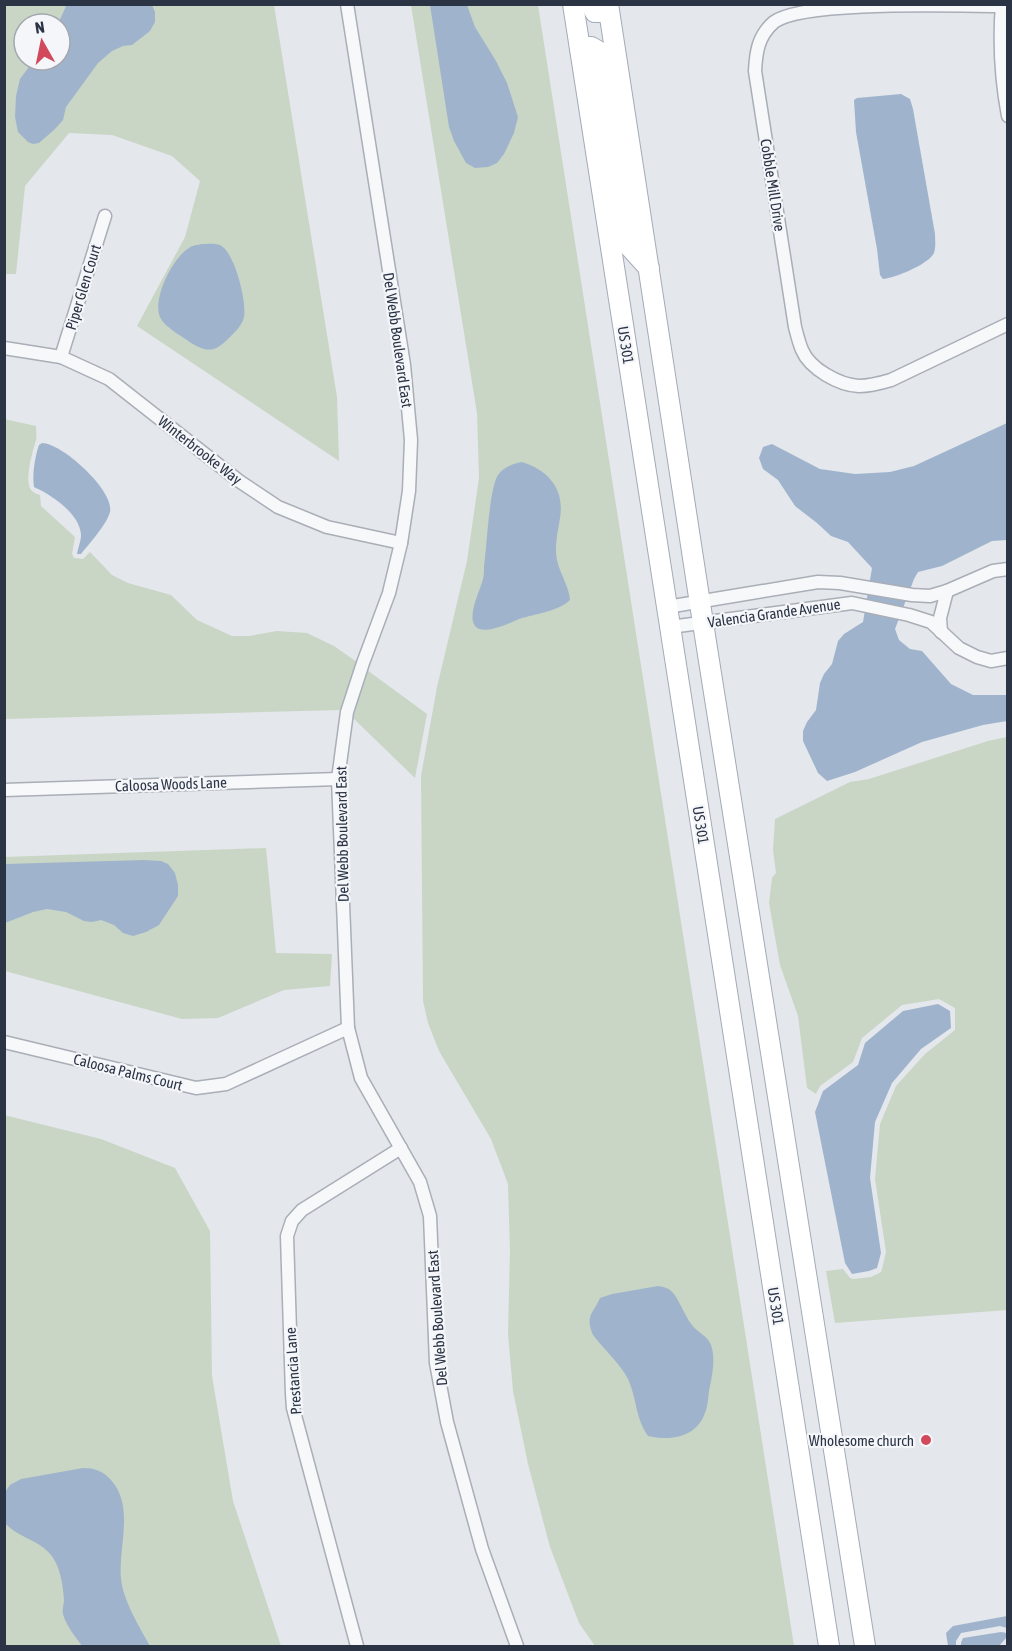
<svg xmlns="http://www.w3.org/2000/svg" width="1012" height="1651" viewBox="0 0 1012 1651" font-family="'Asap Condensed',sans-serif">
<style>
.green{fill:#c9d6c5;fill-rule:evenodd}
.water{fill:#9fb4cc}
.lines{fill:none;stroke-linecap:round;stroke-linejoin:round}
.minor-casing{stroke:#a9aeb7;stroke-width:15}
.primary-casing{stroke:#a3abb8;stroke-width:22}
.minor{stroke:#f7f8fa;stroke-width:12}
.primary{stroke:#fff;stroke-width:20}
.poi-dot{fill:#d1495b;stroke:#f4f6f9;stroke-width:2}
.labels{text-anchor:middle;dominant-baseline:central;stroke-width:4.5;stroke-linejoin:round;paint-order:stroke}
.street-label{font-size:15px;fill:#2b3445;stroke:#f4f6f9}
.poi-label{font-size:15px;fill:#2b3445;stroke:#f4f6f9;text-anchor:end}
</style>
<rect width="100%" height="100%" fill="#e4e7ec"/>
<g class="green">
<path d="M5,5H274L337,397L339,461L137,326L185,237L200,181L172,156L112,135L69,133L25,186L16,274H5ZM24,24H60V60H24Z"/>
<path d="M411,5H538L794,1646H595L579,1623L550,1547L528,1464L513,1391L508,1334L510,1250L508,1184L491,1139L439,1051L428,1023L423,1001L421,776L437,687L467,561L479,478L477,413Z"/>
<path d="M4,419L36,426C36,431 37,436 36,440C33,450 23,483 32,491C34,493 37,494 40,495L41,506L75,537L72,554L74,558L83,559L90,552L112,575L128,583L171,595L197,620L232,636H249L277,631L307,633L334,646L357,662L341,710L5,719Z"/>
<path d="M367,670L427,714L415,778L352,717Z"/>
<path d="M1007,737V1310L835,1323L826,1271L843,1269L850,1278L853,1279L871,1277L881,1272L882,1269L886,1252L875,1179L880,1124L896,1086L925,1054L955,1030V1008L939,999L902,1005L862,1038L853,1062L820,1086L816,1094L807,1088L798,1016L780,965L769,903L772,878L776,873L773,850L775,819L850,782L869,779L988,741Z"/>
<path d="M266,848L276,953L332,954L330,986L284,990L218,1018L182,1019L5,971L4,857Z"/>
<path d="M4,1115L101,1139L175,1168L210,1231L212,1376L233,1501L281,1646H5Z"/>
</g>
<g class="water">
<path d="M67,4L152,5L155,12V22L150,31L132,45L123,46L112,51L98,63L66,107L63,120L55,129L39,143L33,144L28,142L18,132L15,117L16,96L20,79L34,60H60V24H58Z"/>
<path d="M430,5H467L475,27L496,61L507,83L518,117L514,133L504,154L497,163L488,167L475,168L466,163L454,141L449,127Z"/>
<path d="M901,94L910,99L913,109L935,234C935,240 936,247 934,253C929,264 895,278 883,279L880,275L877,249L856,132L854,100L857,98Z"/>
<path d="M202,244C207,244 215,243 220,245C235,252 247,303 244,317C242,325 236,331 231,336C216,351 210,354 191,343C186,339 181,336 176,333C170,328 163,324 160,317C152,299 173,257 189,248C192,245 198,245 202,244Z"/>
<path d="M1007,423V540L992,541L942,566L918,572L914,579L895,629L899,640L910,649L922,651L951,684L973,695H1007V721L983,725L922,742L855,772L827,781L818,773L803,741V731L807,722L816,710L820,683L824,674L832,664L838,641L844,634L863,622L872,568L848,542L831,536L817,523L795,506L778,480L763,469L759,458L763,447L772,444L820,469L855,474L890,472L914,466Z"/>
<path d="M42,443C62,443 115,491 110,512C107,524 89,544 81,554H77C78,548 81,541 81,535C80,514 52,495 34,487C32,475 35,456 39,445Z"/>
<path d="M522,462C548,470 565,489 560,518C558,532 554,546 557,560C560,574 569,586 570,600C559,611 535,614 519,619C510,623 484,635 476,627C466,617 480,591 483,579C484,575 484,570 484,566C487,546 489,489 498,475C504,467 512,464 522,462Z"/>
<path d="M144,860L161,861L168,864L175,873L178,885V896L159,925L146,932L133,936L123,933L114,925L101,920L92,922L84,921L66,912L47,909L33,912L5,923V864Z"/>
<path d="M938,1004L950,1011L951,1028L921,1049L892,1083L875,1122L870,1178L881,1253L877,1268L869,1271L852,1274L845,1263L815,1112L823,1091L858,1065L865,1043L903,1011Z"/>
<path d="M658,1286C665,1287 669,1288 674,1294C680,1302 685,1316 692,1325C698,1333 708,1336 711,1345C716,1358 712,1377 709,1391C708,1398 708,1406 705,1413C696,1438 670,1441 648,1436C635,1417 637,1399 628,1379C622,1366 602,1347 593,1335C585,1315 593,1314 600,1298L612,1294Z"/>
<path d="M83,1468C95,1468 103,1471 111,1480C135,1507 118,1546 121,1579C123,1600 140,1628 150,1646H82C76,1637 66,1626 63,1614C62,1609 64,1604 64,1600C63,1585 60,1566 51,1555C38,1539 18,1538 5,1523V1492L10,1485L21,1479Z"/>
<path d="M1007,1616V1628L1000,1626L961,1633L956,1641V1646H948L946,1633L953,1626Z"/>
<path d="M1001,1632L1007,1633L1006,1638L999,1646H961V1643L963,1638Z"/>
</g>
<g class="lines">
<defs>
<g id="minor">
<path d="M347,4L404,365L411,440L409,491L401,543L389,593L363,663L347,712L338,779L348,1028L361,1078L420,1182L430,1216L436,1363L447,1422L482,1549L517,1646"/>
<path d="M1002,4C999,42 1001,79 1008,116"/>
<path d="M1002,6C958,6 804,0 774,22C758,36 756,52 755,71L795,327C797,335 799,343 802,350C810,369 839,385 859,386C870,386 881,383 891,380L1008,324"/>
<path d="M4,348L61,357L109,379L239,481L278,507L327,527L401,543"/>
<path d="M61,357L105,216"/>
<path d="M667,607L818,582L840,583L912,595L930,596L947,591L993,571L1008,569"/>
<path d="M670,627L852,603L909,615L931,622L959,648L977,657L991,661L1008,658"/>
<path d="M941,632L940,618L947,591"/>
<path d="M4,790L338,779"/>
<path d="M4,1042L196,1088L226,1084L348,1028"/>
<path d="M357,1646L293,1408L292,1394L287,1236L292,1221L302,1210L401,1148"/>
</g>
<g id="primary">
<path d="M573,4L829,1646"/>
<path d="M591,4L595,12H609"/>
<path d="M608,4L703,623L865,1646"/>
<path d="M580,48L591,47L598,51L629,246L649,268"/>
</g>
</defs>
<use href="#minor" class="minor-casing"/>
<use href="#primary" class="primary-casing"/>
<use href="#minor" class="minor"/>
<use href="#primary" class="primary"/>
</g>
<circle class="poi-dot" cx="926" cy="1440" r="6"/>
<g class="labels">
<g class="street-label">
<text transform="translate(773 185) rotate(81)">Cobble Mill Drive</text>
<text transform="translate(83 287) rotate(-73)">Piper Glen Court</text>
<text transform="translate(398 340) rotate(82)">Del Webb Boulevard East</text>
<text transform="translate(626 345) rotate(81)">US 301</text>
<text transform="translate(200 450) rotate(38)">Winterbrooke Way</text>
<text transform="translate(774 613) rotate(-8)">Valencia Grande Avenue</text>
<text transform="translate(171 784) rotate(-2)">Caloosa Woods Lane</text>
<text transform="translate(701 825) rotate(81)">US 301</text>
<text transform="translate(342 834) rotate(-91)">Del Webb Boulevard East</text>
<text transform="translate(128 1072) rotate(14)">Caloosa Palms Court</text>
<text transform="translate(776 1306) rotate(81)">US 301</text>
<text transform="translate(437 1318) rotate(-94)">Del Webb Boulevard East</text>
<text transform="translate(293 1371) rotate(-94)">Prestancia Lane</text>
</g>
<g class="poi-label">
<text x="914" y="1440">Wholesome church</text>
</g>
</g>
<rect width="1012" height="1651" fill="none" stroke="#2b3445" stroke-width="12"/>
<g transform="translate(42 42) rotate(351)"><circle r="28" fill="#f4f6f9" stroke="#a4a8b1" stroke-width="1.5"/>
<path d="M0-4.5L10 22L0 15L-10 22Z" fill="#d1495b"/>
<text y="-9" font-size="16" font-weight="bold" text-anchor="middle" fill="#2b3445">N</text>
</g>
</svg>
